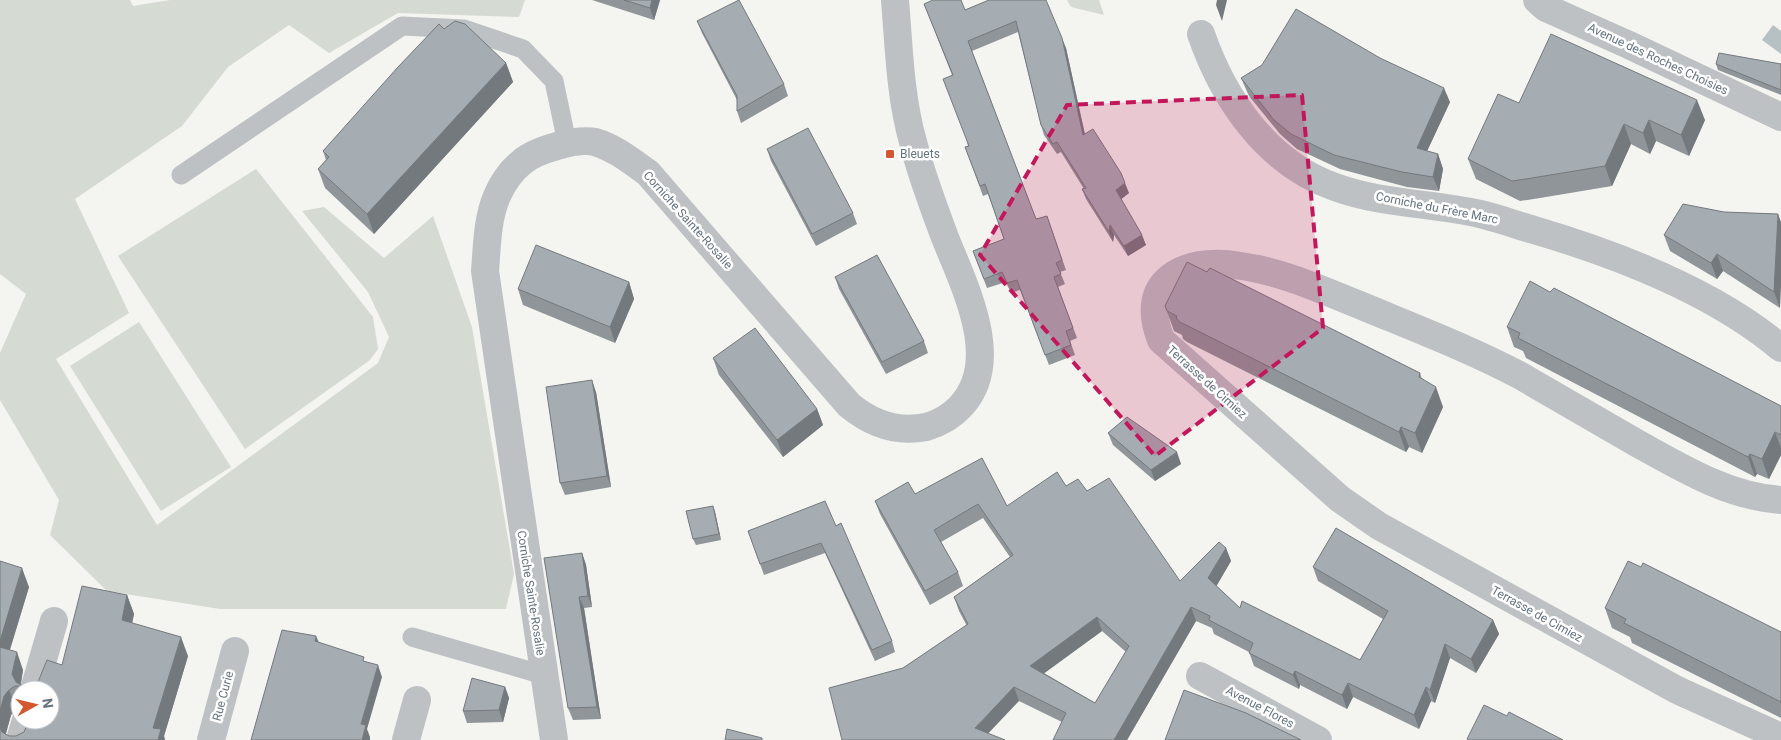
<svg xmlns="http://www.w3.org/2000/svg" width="1781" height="740" viewBox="0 0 1781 740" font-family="Roboto,sans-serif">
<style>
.green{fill:#d5dad2}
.water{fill:#b6c1c4}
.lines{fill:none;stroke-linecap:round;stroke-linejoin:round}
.lane{stroke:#bdc1c4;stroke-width:19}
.street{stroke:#bdc1c4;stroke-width:28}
.wall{fill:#8f9599;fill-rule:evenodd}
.shaded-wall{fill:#74797d}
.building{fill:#a6adb2;stroke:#74797d;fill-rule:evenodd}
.marked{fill:#c2185b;fill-opacity:0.2;stroke:#c2185b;stroke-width:4;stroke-dasharray:10 6;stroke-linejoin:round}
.poi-dot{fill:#d35731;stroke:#fff;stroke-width:2}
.labels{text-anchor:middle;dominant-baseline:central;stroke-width:5;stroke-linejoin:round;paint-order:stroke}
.street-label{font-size:12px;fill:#65737f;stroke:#fff}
.poi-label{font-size:12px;fill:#65737f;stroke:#fff;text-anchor:start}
</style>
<rect width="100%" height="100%" fill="#f4f4f0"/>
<g class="green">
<path d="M0,0H130L133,6L170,0H525L519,17L398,13L329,53L289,25L228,67L182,126L75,199L129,313L56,359L157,525L378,363L389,337L368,292L302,211L324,207L384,258L433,216L472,327L514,574L506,609H220L107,591L50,535L59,500L0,400V353L26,294L0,274Z"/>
<path d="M1067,0H1099L1104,15L1071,7Z"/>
<path d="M256,169L373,317L378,349L370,360L245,449L118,256Z"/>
<path d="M139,322L231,467L161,511L70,366Z"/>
</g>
<path class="water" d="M1773,25L1781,31V54L1762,40Z"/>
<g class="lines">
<g class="lane">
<path d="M181,175L402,26L464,29L523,49L554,81L567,143"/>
<path d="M412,637L544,675"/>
</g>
<g class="street">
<path d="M1537,0L1546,8L1629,45L1781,117"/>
<path d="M1201,34C1224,100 1267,163 1335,187C1381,204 1433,203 1480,214C1498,218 1516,225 1534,230C1619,255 1713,291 1781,348"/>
<path d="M1781,500C1727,496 1682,468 1635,442C1597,420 1559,398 1521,376C1470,349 1415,328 1362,306C1322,290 1283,272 1241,266C1217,262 1192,262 1172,276C1150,292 1152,317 1161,340L1340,499L1379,526L1677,690L1781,737"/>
<path d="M1200,676L1318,740"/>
<path d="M34,690L54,621"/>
<path d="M20,740L26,720"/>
<path d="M211,740L235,651"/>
<path d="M406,740L417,700"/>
<path d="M554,740L485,271C487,247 487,219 497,196C503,182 511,171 522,162C536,150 577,138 595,142C615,148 631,161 648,173L849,405C872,424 897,433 926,427C940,423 952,416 961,406C1004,360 963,284 944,235C933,205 921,174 913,142C900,96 899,48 895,0"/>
</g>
</g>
<g class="wall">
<path d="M592,0H660L654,20Z"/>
<path d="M989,0L1066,48L1085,134L1129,193L1121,199L1146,245L1128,256L1114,235L1113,242L1086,199L1082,189H1084L1061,152L1057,154L1044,135L1041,125L1018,32L972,51L1036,219L1047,216L1066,270L1060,272L1065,284L1058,287L1077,338L1070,341L1075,355L1049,365L1020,290L1011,293L1006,282L987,288L973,251L1004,239L988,194L983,196L965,147L968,146L952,75L924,4L965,10Z"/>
<path d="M697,21L784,84L788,96L741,123L737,111V100L702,33Z"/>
<path d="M444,29L506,63L513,82L374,234L325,188L318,169L326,160L323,151Z"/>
<path d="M1716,64H1781V95L1718,70Z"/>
<path d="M1241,78L1450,102L1427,151L1438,154L1443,169L1439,191L1407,187L1340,169L1297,149L1280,134L1249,96Z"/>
<path d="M1519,103L1705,120L1689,156L1656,141L1650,154L1631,144L1612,186L1540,198L1520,201L1476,179L1468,159Z"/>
<path d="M767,149L853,213L857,224L816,246L771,161Z"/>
<path d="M1724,212L1778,214L1780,308L1723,271L1717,279L1670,251L1664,235Z"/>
<path d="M835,277L924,341L928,353L886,374L839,289Z"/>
<path d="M629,282L634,299L615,343L523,305L518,289Z"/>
<path d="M1550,292L1781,406V455L1769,479L1757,474L1755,477L1526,358L1523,351L1514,347L1507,327Z"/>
<path d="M1165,306L1420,373L1422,379L1443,407L1422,453L1409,447L1406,452L1187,342L1183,339L1182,335L1174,331Z"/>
<path d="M713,358L817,409L823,425L783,457L719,375Z"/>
<path d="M596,392L611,487L565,495L560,483Z"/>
<path d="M1108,433L1181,464L1155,481L1113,445Z"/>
<path d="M1066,486L1087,491L1180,581L1226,548L1231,561L1216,586L1240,608L1360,660L1383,619L1318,581L1313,567L1493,620L1499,634L1476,673L1450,658L1435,703L1431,701L1419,729L1353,697L1347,709L1300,685L1299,689L1254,666L1249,652L1214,634L1212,628L1196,621L1127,740L1062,722L1019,701L842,740L903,668L967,626L959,611L954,597L1010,557L983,518L941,542L958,572L963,586L930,605L880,514L875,501L915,494L1007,506ZM1102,631L1126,652L1095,703L1044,673Z"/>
<path d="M713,506L715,512L721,540L696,545L693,539Z"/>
<path d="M836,526L892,641L895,652L875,661L825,553L764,575L748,531Z"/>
<path d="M582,553L586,565L592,607L584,608L601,719L573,720L568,708Z"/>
<path d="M0,561L29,587L10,650L23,670L21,685L23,686L24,690H20V706L16,708L11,715L6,734L9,736H16L24,732L50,690H25L24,686H31L62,665L127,595L134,614L132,623L188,656L164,736L165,740H0Z"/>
<path d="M1605,608L1781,632V718L1632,643L1630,637L1612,628Z"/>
<path d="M505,687L509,698L503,722L467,723L463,711Z"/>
</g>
<g class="shaded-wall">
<path d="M652,0H660L654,20L650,8Z"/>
<path d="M1217,0H1227L1222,21L1216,5Z"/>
<path d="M1062,38L1066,48L1087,145L1083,135Z"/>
<path d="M506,63L513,82L374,234L367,214Z"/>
<path d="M1444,88L1450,102L1422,162L1417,148Z"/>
<path d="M1697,100L1705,120L1689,156L1681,135Z"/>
<path d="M1649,120L1656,141L1650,154L1643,133Z"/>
<path d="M1624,124L1631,144L1612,186L1605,166Z"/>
<path d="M1438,154L1443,169L1439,191L1433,177Z"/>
<path d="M1125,183L1129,193L1120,200L1116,190Z"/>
<path d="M1778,214L1781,222V287L1780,308L1774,292Z"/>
<path d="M1110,225L1114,235L1113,242L1109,232Z"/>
<path d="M1142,235L1146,245L1128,256L1124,246Z"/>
<path d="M1717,254L1723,271L1717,279L1711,263Z"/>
<path d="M629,282L634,299L615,343L610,327Z"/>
<path d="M592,380L596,392L611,487L607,476Z"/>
<path d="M1436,387L1443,407L1422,453L1415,433Z"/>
<path d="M817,409L823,425L783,457L777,440Z"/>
<path d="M1401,427L1409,447L1406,452L1399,432Z"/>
<path d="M1775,432L1781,448V455L1769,479L1762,459Z"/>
<path d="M1177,452L1181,464L1155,481L1151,470Z"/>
<path d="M1750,454L1757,474L1755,477L1748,457Z"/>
<path d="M713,506L715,512L721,540L719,534Z"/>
<path d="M1226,548L1231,561L1213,592L1208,578Z"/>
<path d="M582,553L586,565L592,607L588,596Z"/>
<path d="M22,568L29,587L5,665L0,651V641Z"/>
<path d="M127,595L134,614L129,638L122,620Z"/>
<path d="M579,597L584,608L601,719L597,707Z"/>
<path d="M1191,607L1196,621L1127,740H1114Z"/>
<path d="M1097,617L1102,631L1035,680L1030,666Z"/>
<path d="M1493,620L1499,634L1476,673L1471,659Z"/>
<path d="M316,636L321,647L315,641Z"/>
<path d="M181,637L188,656L164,736L165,740H158L153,728Z"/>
<path d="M1445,644L1450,658L1435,703L1430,690Z"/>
<path d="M17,652L23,670L20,686H16L12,674Z"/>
<path d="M378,665L382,677L367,729L370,737V740H362L361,724Z"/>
<path d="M1295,671L1300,685L1299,689L1293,675Z"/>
<path d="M1348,683L1353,697L1347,709L1342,695Z"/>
<path d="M505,687L509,698L503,722L499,710Z"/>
<path d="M1014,687L1019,701L982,740L975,728Z"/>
<path d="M1426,687L1431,701L1419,729L1414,715Z"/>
<path d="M9,690L16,708L11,715L5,736L0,730V711L4,696Z"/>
</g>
<g class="building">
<path d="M624,0H652L650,8Z"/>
<path d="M739,0L784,84L737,111V96L697,21Z"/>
<path d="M933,0H961L965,10L989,0H1046L1062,38L1083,135L1093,129L1121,173L1125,183L1116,190L1142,235L1124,246L1110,225L1109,232L1082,189L1086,188L1057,142L1053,144L1041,125L1016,21L968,41L1036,219L1047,216L1062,260L1056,263L1061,274L1054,277L1073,328L1066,331L1071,345L1045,355L1017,280L1007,283L1002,272L984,279L973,251L1004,239L985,184L980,186L965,147L969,146L943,79L953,75L924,4Z"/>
<path d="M1296,9L1380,58L1444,88L1417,148L1438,154L1433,177L1402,172L1334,155L1291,134L1274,120L1241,78L1262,65Z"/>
<path d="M455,21L465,24L506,63L367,214L318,169L329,157L323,151L398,67L439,24L444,29Z"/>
<path d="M1551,34L1697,100L1681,135L1649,120L1643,133L1624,124L1605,166L1532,178L1512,181L1468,159L1498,94L1519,103Z"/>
<path d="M1719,53L1781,64V90L1716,64Z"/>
<path d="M808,128L853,213L812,234L767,149Z"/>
<path d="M1683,204L1724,212L1778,214L1774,292L1717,254L1711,263L1664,235Z"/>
<path d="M536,245L629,282L610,327L518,289Z"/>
<path d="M877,255L924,341L882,362L835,277Z"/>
<path d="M1187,262L1207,272L1210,268L1420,373L1419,377L1436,387L1415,433L1401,427L1399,432L1180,322L1176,318L1177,316L1167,311L1165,306Z"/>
<path d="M1530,281L1550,292L1554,288L1781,406V435L1775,432L1762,459L1750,454L1748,457L1518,338L1520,333L1507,327Z"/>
<path d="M755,328L817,409L777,440L713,358Z"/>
<path d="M592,380L607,476L560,483L546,387Z"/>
<path d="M1127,417L1177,452L1151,470L1108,433Z"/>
<path d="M982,458L1007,506L1057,472L1066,486L1078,479L1087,491L1109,478L1180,581L1219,542L1226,548L1208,578L1240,608L1242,601L1360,660L1388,611L1313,567L1336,528L1493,620L1471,659L1445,644L1430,690L1426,687L1414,715L1348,683L1342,695L1295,671L1293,675L1249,653L1253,643L1209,620L1210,616L1191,607L1114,740H1053L1066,713L1014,687L975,728L1005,740H842L829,688L903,668L968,624L954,597L1013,555L978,504L934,530L958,572L925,591L875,501L908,482L915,494ZM1097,617L1129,646L1095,703L1030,666Z"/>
<path d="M825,501L836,526L841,523L892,641L872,650L821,543L760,564L748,531Z"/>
<path d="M713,506L719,534L693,539L686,511Z"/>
<path d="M582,553L588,596L579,597L597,707L568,708L544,558Z"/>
<path d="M0,561L22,568L0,641Z"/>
<path d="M1628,561L1641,567L1643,563L1781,632V702L1624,623L1626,619L1605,608Z"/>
<path d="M82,586L127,595L122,620L181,637L153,728L161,729L158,740H0V728L2,732L9,736H16L24,732L29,720H50V690H29L24,686H31L38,682L47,660L62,665Z"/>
<path d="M282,630L316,636L315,641L364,657L363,661L378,665L361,724L366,725L362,740H251Z"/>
<path d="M0,647L17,652L12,674L16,682L23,686H15L9,690L4,696L0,711Z"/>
<path d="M472,678L505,687L499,710L463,711Z"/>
<path d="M1184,690L1246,713L1301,740H1165Z"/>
<path d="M1484,705L1507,716L1509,712L1563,740H1470L1467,739Z"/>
<path d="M727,729L762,738V740H725Z"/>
</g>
<path class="marked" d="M1302,95L1323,328L1155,456L980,255L1067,105Z"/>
<rect class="poi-dot" x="885" y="149" width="10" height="10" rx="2.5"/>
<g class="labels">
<g class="street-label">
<text transform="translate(1658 59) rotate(25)">Avenue des Roches Choisies</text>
<text transform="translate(1437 208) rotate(11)">Corniche du Frère Marc</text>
<text transform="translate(688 220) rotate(48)">Corniche Sainte-Rosalie</text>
<text transform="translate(1207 382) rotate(42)">Terrasse de Cimiez</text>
<text transform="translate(531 593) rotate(81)">Corniche Sainte-Rosalie</text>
<text transform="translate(1537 614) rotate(29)">Terrasse de Cimiez</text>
<text transform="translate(223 696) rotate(-75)">Rue Curie</text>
<text transform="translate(1260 707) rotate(28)">Avenue Flores</text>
</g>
<g class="poi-label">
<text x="900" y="154">Bleuets</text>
</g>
</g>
<g transform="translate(35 705) rotate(82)"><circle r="24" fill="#ffffff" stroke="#c1c7cc"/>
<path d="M0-4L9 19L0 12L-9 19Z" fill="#d35731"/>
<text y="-8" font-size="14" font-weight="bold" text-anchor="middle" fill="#65737f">N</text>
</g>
</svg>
